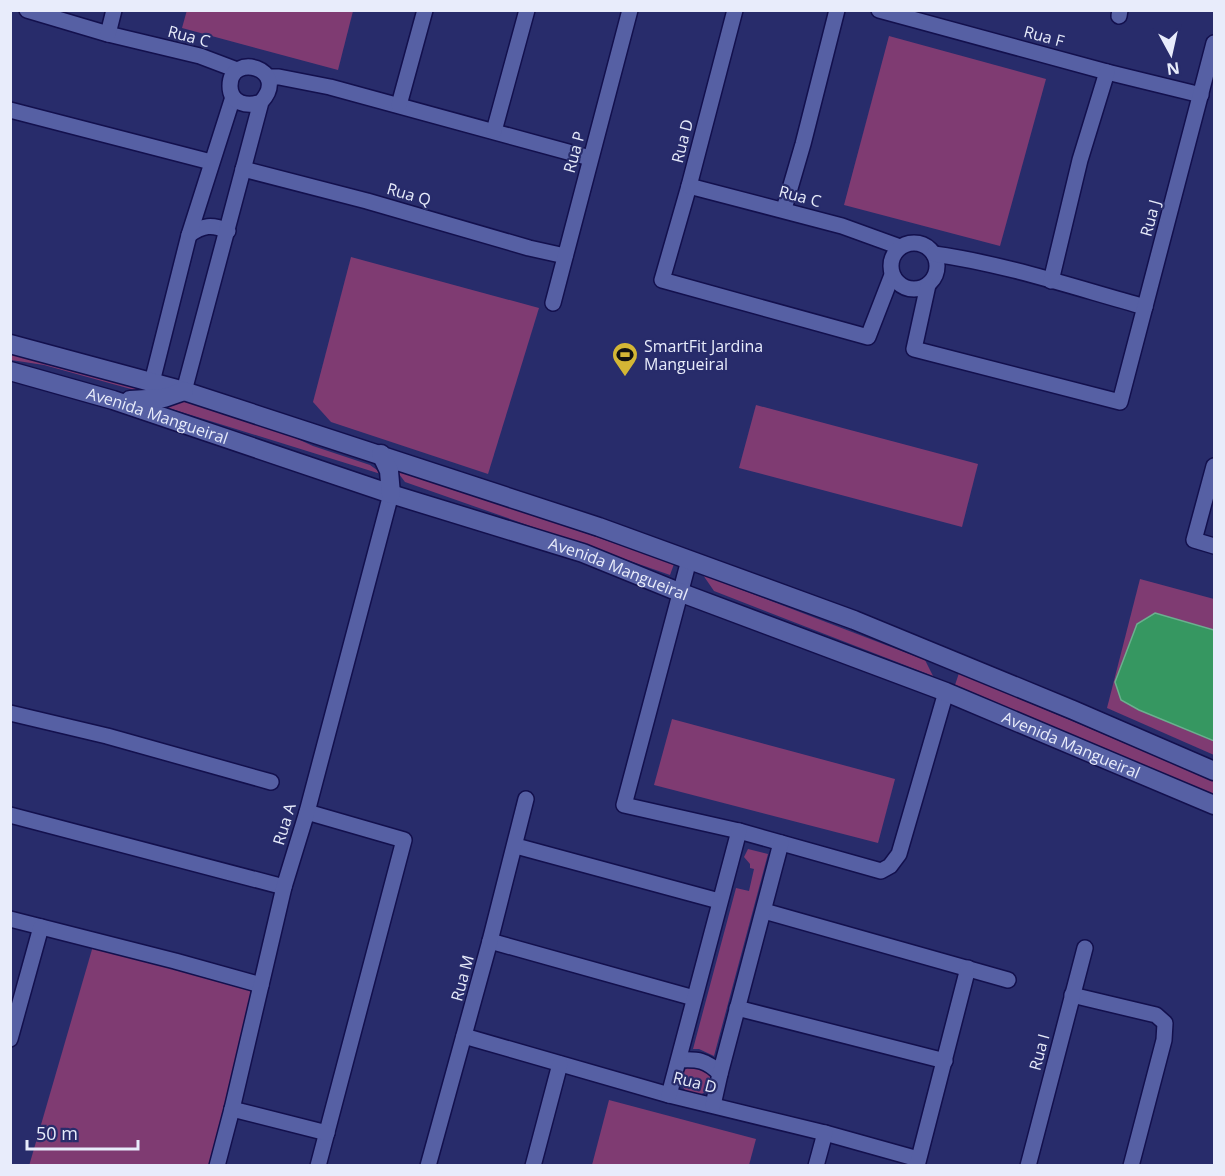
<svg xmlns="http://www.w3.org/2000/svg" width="1225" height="1176" viewBox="0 0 1225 1176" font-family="'Open Sans',sans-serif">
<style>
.green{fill:#7f3b72}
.water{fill:#369761;stroke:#6bb08f;stroke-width:1.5}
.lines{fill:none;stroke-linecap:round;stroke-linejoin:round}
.minor-casing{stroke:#13104d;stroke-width:18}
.tertiary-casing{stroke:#13104d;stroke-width:21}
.minor{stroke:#5660a4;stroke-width:15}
.tertiary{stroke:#5660a4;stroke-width:18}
.labels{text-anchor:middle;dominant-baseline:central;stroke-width:4.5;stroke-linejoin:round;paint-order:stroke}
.street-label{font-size:16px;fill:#e8ecfb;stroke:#282c6b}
.poi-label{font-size:16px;fill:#e8ecfb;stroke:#282c6b;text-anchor:start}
</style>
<rect width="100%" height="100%" fill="#282c6b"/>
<g class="green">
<path d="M187,10H353V11L338,70L182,28Z"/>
<path d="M889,36L1046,79L1000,246L844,205Z"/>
<path d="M351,257L539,308L488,474L331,422L313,402Z"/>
<path d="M10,351L162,394H149L44,365L11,360Z"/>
<path d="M178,400L267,425L313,446L370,465L384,475L162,406Z"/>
<path d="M756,405L978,464L962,527L739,468Z"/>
<path d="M393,466L674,564L670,575L405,482Z"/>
<path d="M703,575L925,660L933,676L714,591Z"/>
<path d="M1140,579L1214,599V755L1107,708Z"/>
<path d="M959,673L1214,781V795L955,685Z"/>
<path d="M672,719L895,779L878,843L654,785Z"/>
<path d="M748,849L768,854L714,1056L699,1049H693L736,888L749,891L754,869L750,868V864L744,857Z"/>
<path d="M93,946L246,987L252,993L255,1001L210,1165L29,1166Z"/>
<circle cx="696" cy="1080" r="15"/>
<path d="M609,1100L756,1139L749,1165H592Z"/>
</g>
<path class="water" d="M1155,613L1214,630V741L1139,710L1121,700L1115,682L1137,624Z"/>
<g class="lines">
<defs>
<g id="minor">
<path d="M27,10L108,34L200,56L237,70"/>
<path d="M735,10L689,186L662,280L868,337L892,275"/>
<path d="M879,10L1107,72L1201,95"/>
<path d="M1119,16L1120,10"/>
<path d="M108,34L114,10"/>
<path d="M268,77H279L330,87L590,158"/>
<path d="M399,105L425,10"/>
<path d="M10,110L211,162"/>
<path d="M494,131L527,10"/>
<path d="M243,169L367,201L529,248L565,256"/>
<path d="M689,186L842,226L900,247"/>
<path d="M784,209L803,144L837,10"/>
<path d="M189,235C203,225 212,224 228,231"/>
<circle cx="914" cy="266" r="23"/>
<path d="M934,254C1006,264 1076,288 1145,307"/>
<path d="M1051,281L1080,160L1107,72"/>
<path d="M928,285L914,349L1120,402L1214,43"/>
<path d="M553,303L630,10"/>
<path d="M152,382L189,235L233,97"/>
<path d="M184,391L261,102C291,69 230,51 230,86C230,104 248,107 261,102"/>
<path d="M1214,466L1194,540L1214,546"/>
<path d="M689,560L624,805L739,831L881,871L890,866L899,854L946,692"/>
<path d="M10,713L107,736L271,782"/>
<path d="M307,812L404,840L318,1166"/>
<path d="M10,815L284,887"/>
<path d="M516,846L719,901"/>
<path d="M764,911L1008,980"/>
<path d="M10,919L175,961L261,985"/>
<path d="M490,941L694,998"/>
<path d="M1072,995L1156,1015L1165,1023L1164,1040L1131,1166"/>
<path d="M737,1008L945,1061"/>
<path d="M464,1036L669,1095L825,1133L918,1159"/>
<path d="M10,1039L41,927"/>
<path d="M680,1060C697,1059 707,1060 720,1074"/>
<path d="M669,1095L739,831"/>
<path d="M713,1105L720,1074L781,843"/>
<path d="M232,1109L327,1133"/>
<path d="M217,1166L232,1109L284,887L307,812L391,494"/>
<path d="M428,1166L490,941L526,799"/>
<path d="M533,1166L560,1064"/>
<path d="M816,1166L825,1133"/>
<path d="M917,1166L968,968"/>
<path d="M1028,1166L1085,948"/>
</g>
<g id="tertiary">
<path d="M10,344L184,391L599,527L854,620L1073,710L1214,771"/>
<path id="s1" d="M10,371L113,400L391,494L583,553L679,592L946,692L1214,805"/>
<path d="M130,400L164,398L184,391"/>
<path d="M381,454L389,471L391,494"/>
</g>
</defs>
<use href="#minor" class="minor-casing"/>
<use href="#tertiary" class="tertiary-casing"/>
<use href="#minor" class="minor"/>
<use href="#tertiary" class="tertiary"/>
</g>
<defs>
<symbol id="stadium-pin" viewBox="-11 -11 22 30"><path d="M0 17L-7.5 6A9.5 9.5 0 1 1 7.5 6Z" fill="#d4b635" stroke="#282c6b"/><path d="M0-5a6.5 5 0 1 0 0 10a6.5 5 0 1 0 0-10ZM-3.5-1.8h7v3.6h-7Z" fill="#111"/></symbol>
</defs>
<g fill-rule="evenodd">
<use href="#stadium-pin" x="610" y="340" width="30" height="40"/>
</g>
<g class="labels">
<g class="street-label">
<text transform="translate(189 36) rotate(15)">Rua C</text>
<text transform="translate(1044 36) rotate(15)">Rua F</text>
<text transform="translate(682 141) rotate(-76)">Rua D</text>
<text transform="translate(574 152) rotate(-75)">Rua P</text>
<text transform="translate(409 194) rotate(16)">Rua Q</text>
<text transform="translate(800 196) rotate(15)">Rua C</text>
<text transform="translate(1150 218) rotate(-75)">Rua J</text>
<text stroke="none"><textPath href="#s1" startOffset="154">Avenida Mangueiral</textPath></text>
<text stroke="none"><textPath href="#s1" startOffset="640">Avenida Mangueiral</textPath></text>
<text stroke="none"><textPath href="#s1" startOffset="1126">Avenida Mangueiral</textPath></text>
<text transform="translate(284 824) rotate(-73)">Rua A</text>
<text transform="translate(462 978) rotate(-75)">Rua M</text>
<text transform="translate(1039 1052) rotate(-75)">Rua I</text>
<text transform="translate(695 1082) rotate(14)">Rua D</text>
</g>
<g class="poi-label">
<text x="644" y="346">SmartFit Jardina<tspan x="644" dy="18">Mangueiral</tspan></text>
</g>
</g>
<rect width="1225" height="1176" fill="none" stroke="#e8ecfb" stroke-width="24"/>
<g transform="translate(1171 54) rotate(172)" stroke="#282c6b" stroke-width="4.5" paint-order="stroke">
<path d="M0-4.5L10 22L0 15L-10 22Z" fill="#e8ecfb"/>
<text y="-9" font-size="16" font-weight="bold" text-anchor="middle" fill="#e8ecfb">N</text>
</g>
<path d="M27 1140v9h111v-9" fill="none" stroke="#e8ecfb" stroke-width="3"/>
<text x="36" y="1140" font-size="18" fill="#e8ecfb" stroke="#282c6b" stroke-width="4.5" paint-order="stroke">50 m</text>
</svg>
